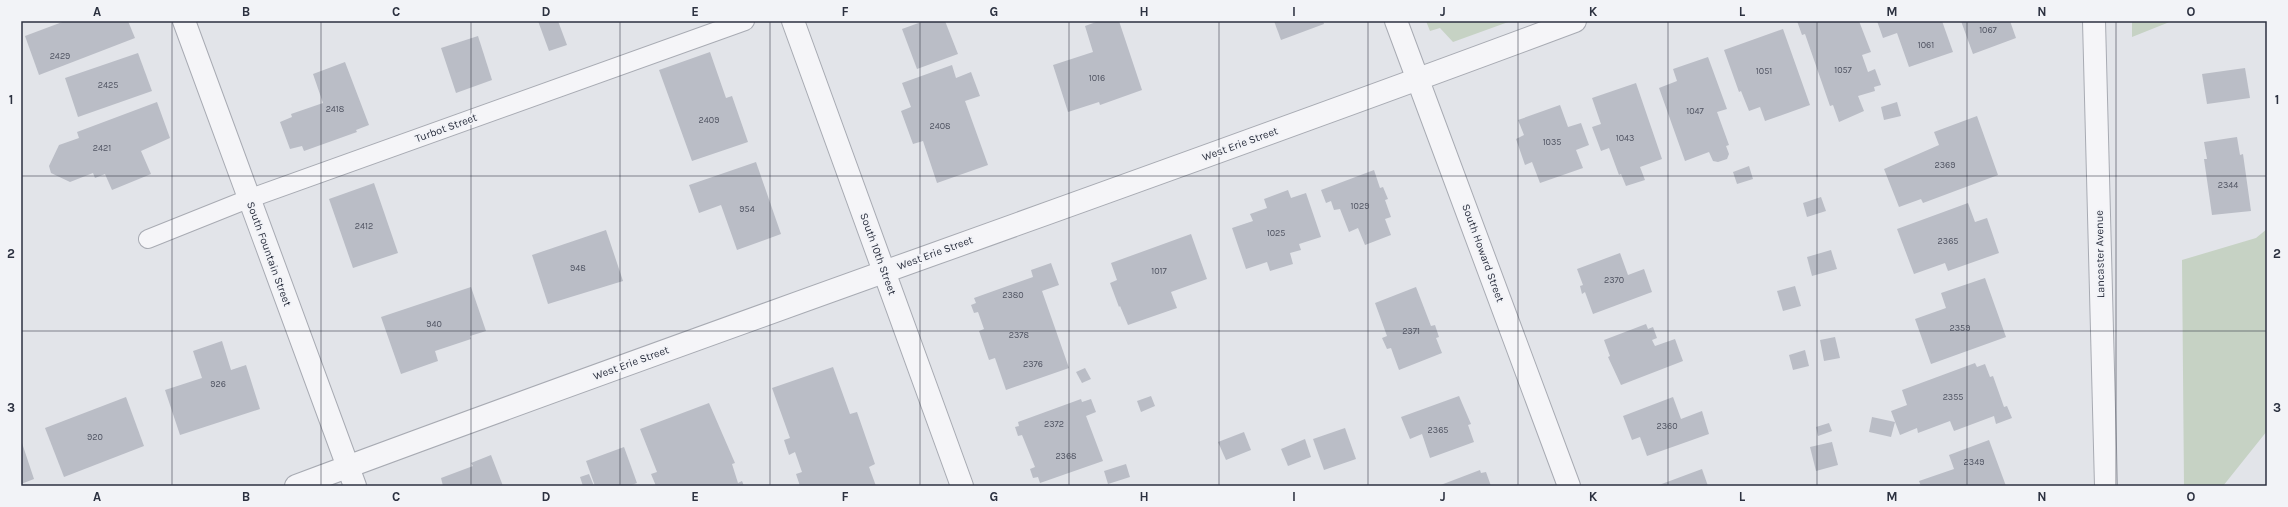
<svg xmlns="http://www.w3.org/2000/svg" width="2288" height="507" viewBox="0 0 2288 507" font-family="Karla,sans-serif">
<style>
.green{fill:#c6d2c4}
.building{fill:#babdc6}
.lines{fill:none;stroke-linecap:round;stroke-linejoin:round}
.service-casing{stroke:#a8abb3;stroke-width:20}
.minor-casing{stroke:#a8abb3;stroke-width:24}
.service{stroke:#f5f5f8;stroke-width:18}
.minor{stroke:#f5f5f8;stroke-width:22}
.grid{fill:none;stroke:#2c3140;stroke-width:1;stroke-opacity:0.55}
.labels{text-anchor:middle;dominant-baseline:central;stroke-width:4;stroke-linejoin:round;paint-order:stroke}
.number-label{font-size:9px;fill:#505462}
.street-label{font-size:11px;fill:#2c3140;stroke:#f2f3f7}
.neatline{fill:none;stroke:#2c3140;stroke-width:1.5}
.grid-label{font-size:13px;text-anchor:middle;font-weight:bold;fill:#2c3140}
</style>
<rect width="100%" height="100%" fill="#e2e4e9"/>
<g class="green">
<path d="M1426,21H1511L1453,42L1440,28L1430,31Z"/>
<path d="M2132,21H2172L2132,37Z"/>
<path d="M2267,229V431L2223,486H2184L2182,260L2256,238Z"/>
</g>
<g class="building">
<path d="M65,21H128L135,38L39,75L25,36Z"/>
<path d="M538,21H558L567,45L549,51Z"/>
<path d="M924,21H945L958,54L917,69L902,29Z"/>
<path d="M1099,21H1119L1142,90L1100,105L1099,102L1068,112L1053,65L1093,52L1085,26Z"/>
<path d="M1274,21H1323L1324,24L1281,40Z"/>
<path d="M1797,21H1859L1871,52L1862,55L1868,72L1875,69L1881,85L1874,87L1875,91L1858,96L1864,111L1839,122L1833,105L1830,106L1805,34L1802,35Z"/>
<path d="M1877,21H1942L1953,52L1909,67L1897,33L1883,38Z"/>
<path d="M1961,21H2010L2016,38L1973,54Z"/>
<path d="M1783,29L1810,105L1765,121L1760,107L1749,111L1741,91L1739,92L1724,50Z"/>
<path d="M478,36L492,80L456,93L441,48Z"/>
<path d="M710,52L726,98L732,96L748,142L692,161L659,70Z"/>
<path d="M138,53L152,91L78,117L65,78Z"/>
<path d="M1708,57L1727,109L1717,112L1729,145L1726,146L1729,154L1727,159L1718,162L1713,161L1709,152L1685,161L1659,88L1677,81L1673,69Z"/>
<path d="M345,62L369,125L356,130L357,132L304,151L302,146L290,149L280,122L292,117L291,114L323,103L313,74Z"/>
<path d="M952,65L956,78L971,72L980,96L965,101L988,165L937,183L923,141L913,144L901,111L911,107L902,83Z"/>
<path d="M2245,68L2250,98L2207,104L2202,74Z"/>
<path d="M1636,83L1662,159L1640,167L1645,180L1626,186L1621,174L1619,175L1609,148L1601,151L1592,127L1601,124L1592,98Z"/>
<path d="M157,102L170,138L141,151L151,174L112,190L105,174L95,178L93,173L70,182L51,173L49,166L59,145L79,138L77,132Z"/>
<path d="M1897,102L1901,116L1884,120L1881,107Z"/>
<path d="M1560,105L1568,127L1581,123L1589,145L1576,150L1583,168L1540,183L1532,162L1525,165L1516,139L1524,135L1518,120Z"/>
<path d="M1977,116L1998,175L1923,203L1921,199L1899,207L1884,169L1939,145L1934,132Z"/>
<path d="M2237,137L2240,155L2243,154L2251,211L2212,215L2204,159H2207L2204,142Z"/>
<path d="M756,162L781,234L737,250L721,205L699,213L689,185Z"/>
<path d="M1749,166L1753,179L1737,184L1733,172Z"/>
<path d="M1374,170L1380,188L1383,187L1388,199L1385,200L1391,217L1385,219L1391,235L1365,245L1358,228L1349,232L1340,209L1334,210L1331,201L1326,203L1321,190Z"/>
<path d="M374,183L398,253L353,268L329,199Z"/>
<path d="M1288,190L1291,198L1306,193L1321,237L1299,244L1301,250L1290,253L1293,264L1270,271L1267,262L1246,269L1232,228L1253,221L1250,214L1267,208L1264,199Z"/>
<path d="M1821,197L1826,211L1807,217L1803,203Z"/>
<path d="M1968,203L1975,222L1987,218L1999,253L1948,271L1945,263L1914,274L1897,229Z"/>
<path d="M606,230L623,281L548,304L532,255Z"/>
<path d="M1191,234L1207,279L1171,292L1177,308L1128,325L1120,306L1119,307L1110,283L1117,280L1111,263Z"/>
<path d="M1831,250L1837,269L1812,276L1807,257Z"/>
<path d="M1620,253L1628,275L1644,269L1652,292L1593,314L1585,292L1582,294L1580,286L1583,285L1577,269Z"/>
<path d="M1051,263L1059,285L1042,291L1069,368L1006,390L995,358L989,360L979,331L984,329L978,312L974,313L971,305L976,303L974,298L1033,277L1031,270Z"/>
<path d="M1985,278L2006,337L1931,364L1915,319L1946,308L1941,293Z"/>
<path d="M1795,286L1801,306L1783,311L1777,291Z"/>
<path d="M471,287L486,331L470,336L471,339L435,351L438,361L401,374L381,317Z"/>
<path d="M1416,287L1431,326L1435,325L1439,337L1436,338L1442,353L1399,370L1391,348L1387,349L1382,338L1387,336L1375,303Z"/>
<path d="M1646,324L1648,329L1653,327L1657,338L1652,340L1655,346L1675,339L1683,361L1621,385L1608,357L1610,356L1604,340Z"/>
<path d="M1835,337L1840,358L1824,361L1820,340Z"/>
<path d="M222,341L231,370L246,365L260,409L180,435L165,390L202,378L193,351Z"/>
<path d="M1805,350L1809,366L1793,370L1789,355Z"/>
<path d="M1975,363L1977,367L1985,364L1990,377L1993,376L2004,407L2007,406L2012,418L1996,424L1994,416L1954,431L1950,421L1918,433L1917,428L1900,435L1891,411L1907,405L1902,390Z"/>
<path d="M833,367L850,414L857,412L875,464L869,467L876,486H800L796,474L802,472L795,452L789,455L784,440L790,438L772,388Z"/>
<path d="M1085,368L1091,379L1082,383L1076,372Z"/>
<path d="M1151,396L1155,406L1141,412L1137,401Z"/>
<path d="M1459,396L1471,424L1468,425L1474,442L1430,458L1422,434L1410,439L1401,417Z"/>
<path d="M126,397L144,446L64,477L45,428Z"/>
<path d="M1673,397L1681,419L1702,411L1709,434L1647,456L1640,437L1632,440L1623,416Z"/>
<path d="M1081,399L1082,402L1091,399L1096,412L1086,416L1103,461L1040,483L1038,477L1033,478L1030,469L1035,467L1022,435L1018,436L1015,427L1019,426L1018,422Z"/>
<path d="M709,403L735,463L732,464L738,483L742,481L744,486H656L651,474L657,472L640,429Z"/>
<path d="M1872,417L1895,422L1891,437L1869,432Z"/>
<path d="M1829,423L1832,431L1818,436L1816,427Z"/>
<path d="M1345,428L1356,459L1324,470L1313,439Z"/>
<path d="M1244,432L1251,450L1226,460L1218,442Z"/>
<path d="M1305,439L1311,457L1288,466L1281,449Z"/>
<path d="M21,440L34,479L21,484Z"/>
<path d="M1989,440L2006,486H1921L1919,481L1954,469L1949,455Z"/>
<path d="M1832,442L1838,465L1816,471L1810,447Z"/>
<path d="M624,447L637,483L629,486H595L586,461Z"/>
<path d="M491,455L503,486H443L441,478L473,466L471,463Z"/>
<path d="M1126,464L1130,477L1108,484L1104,471Z"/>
<path d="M1702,469L1708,486H1660L1659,485Z"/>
<path d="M1480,470L1481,473L1486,472L1491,486H1438Z"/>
<path d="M589,474L594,486H583L580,477Z"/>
</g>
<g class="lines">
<defs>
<path id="service" d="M148,239L248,199L745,21"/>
<g id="minor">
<path d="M184,21L355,486"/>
<path d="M793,21L962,486"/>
<path d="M1396,21L1569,486"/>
<path d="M2094,21L2106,486"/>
<path d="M296,486C721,327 1150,180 1575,21"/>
</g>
</defs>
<use href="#service" class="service-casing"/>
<use href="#minor" class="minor-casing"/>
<use href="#service" class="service"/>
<use href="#minor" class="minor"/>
</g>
<path class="grid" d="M172,21V486M321,21V486M471,21V486M620,21V486M770,21V486M920,21V486M1069,21V486M1219,21V486M1368,21V486M1518,21V486M1668,21V486M1817,21V486M1967,21V486M2116,21V486M21,176H2267M21,331H2267"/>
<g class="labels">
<g class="number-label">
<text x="1988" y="30">1067</text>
<text x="1926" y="45">1061</text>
<text x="60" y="56">2429</text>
<text x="1843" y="70">1057</text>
<text x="1764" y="71">1051</text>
<text x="1097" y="78">1016</text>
<text x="108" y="85">2425</text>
<text x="335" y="109">2418</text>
<text x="1695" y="111">1047</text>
<text x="709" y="120">2409</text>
<text x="940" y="126">2408</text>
<text x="1625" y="138">1043</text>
<text x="1552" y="142">1035</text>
<text x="102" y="148">2421</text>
<text x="1945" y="165">2369</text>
<text x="2228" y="185">2344</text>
<text x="1360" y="206">1029</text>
<text x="747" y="209">954</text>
<text x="364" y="226">2412</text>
<text x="1276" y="233">1025</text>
<text x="1948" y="241">2365</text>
<text x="578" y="268">948</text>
<text x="1159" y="271">1017</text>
<text x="1614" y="280">2370</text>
<text x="1013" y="295">2380</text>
<text x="434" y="324">940</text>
<text x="1960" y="328">2359</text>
<text x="1411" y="331">2371</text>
<text x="1019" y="335">2378</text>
<text x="1033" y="364">2376</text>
<text x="218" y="384">926</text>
<text x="1953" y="397">2355</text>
<text x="1054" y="424">2372</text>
<text x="1667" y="426">2360</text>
<text x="1438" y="430">2365</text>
<text x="95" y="437">920</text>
<text x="1066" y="456">2368</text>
<text x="1974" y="462">2349</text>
</g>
<g class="street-label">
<text transform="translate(446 128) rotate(-20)">Turbot Street</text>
<text transform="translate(1240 144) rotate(-20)">West Erie Street</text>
<text transform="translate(935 253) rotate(-20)">West Erie Street</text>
<text transform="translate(1483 253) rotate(70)">South Howard Street</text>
<text transform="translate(269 254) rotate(70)">South Fountain Street</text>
<text transform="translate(878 254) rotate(70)">South 10th Street</text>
<text transform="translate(2100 254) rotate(-91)">Lancaster Avenue</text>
<text transform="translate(631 363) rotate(-20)">West Erie Street</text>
</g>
</g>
<rect width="2288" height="507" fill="none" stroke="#f2f3f7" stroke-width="44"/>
<rect x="22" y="22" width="2244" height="463" class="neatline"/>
<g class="grid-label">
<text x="97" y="16">A</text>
<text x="246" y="16">B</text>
<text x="396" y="16">C</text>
<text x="546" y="16">D</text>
<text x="695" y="16">E</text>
<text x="845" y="16">F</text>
<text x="994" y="16">G</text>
<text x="1144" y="16">H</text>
<text x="1294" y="16">I</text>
<text x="1443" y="16">J</text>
<text x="1593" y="16">K</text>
<text x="1742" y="16">L</text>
<text x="1892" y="16">M</text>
<text x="2042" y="16">N</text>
<text x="2191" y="16">O</text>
<text x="11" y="104">1</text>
<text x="2277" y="104">1</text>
<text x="11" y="258">2</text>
<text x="2277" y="258">2</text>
<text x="11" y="412">3</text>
<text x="2277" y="412">3</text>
<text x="97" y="501">A</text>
<text x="246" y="501">B</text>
<text x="396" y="501">C</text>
<text x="546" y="501">D</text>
<text x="695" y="501">E</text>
<text x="845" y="501">F</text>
<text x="994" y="501">G</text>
<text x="1144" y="501">H</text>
<text x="1294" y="501">I</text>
<text x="1443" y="501">J</text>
<text x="1593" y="501">K</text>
<text x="1742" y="501">L</text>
<text x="1892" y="501">M</text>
<text x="2042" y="501">N</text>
<text x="2191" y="501">O</text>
</g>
</svg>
